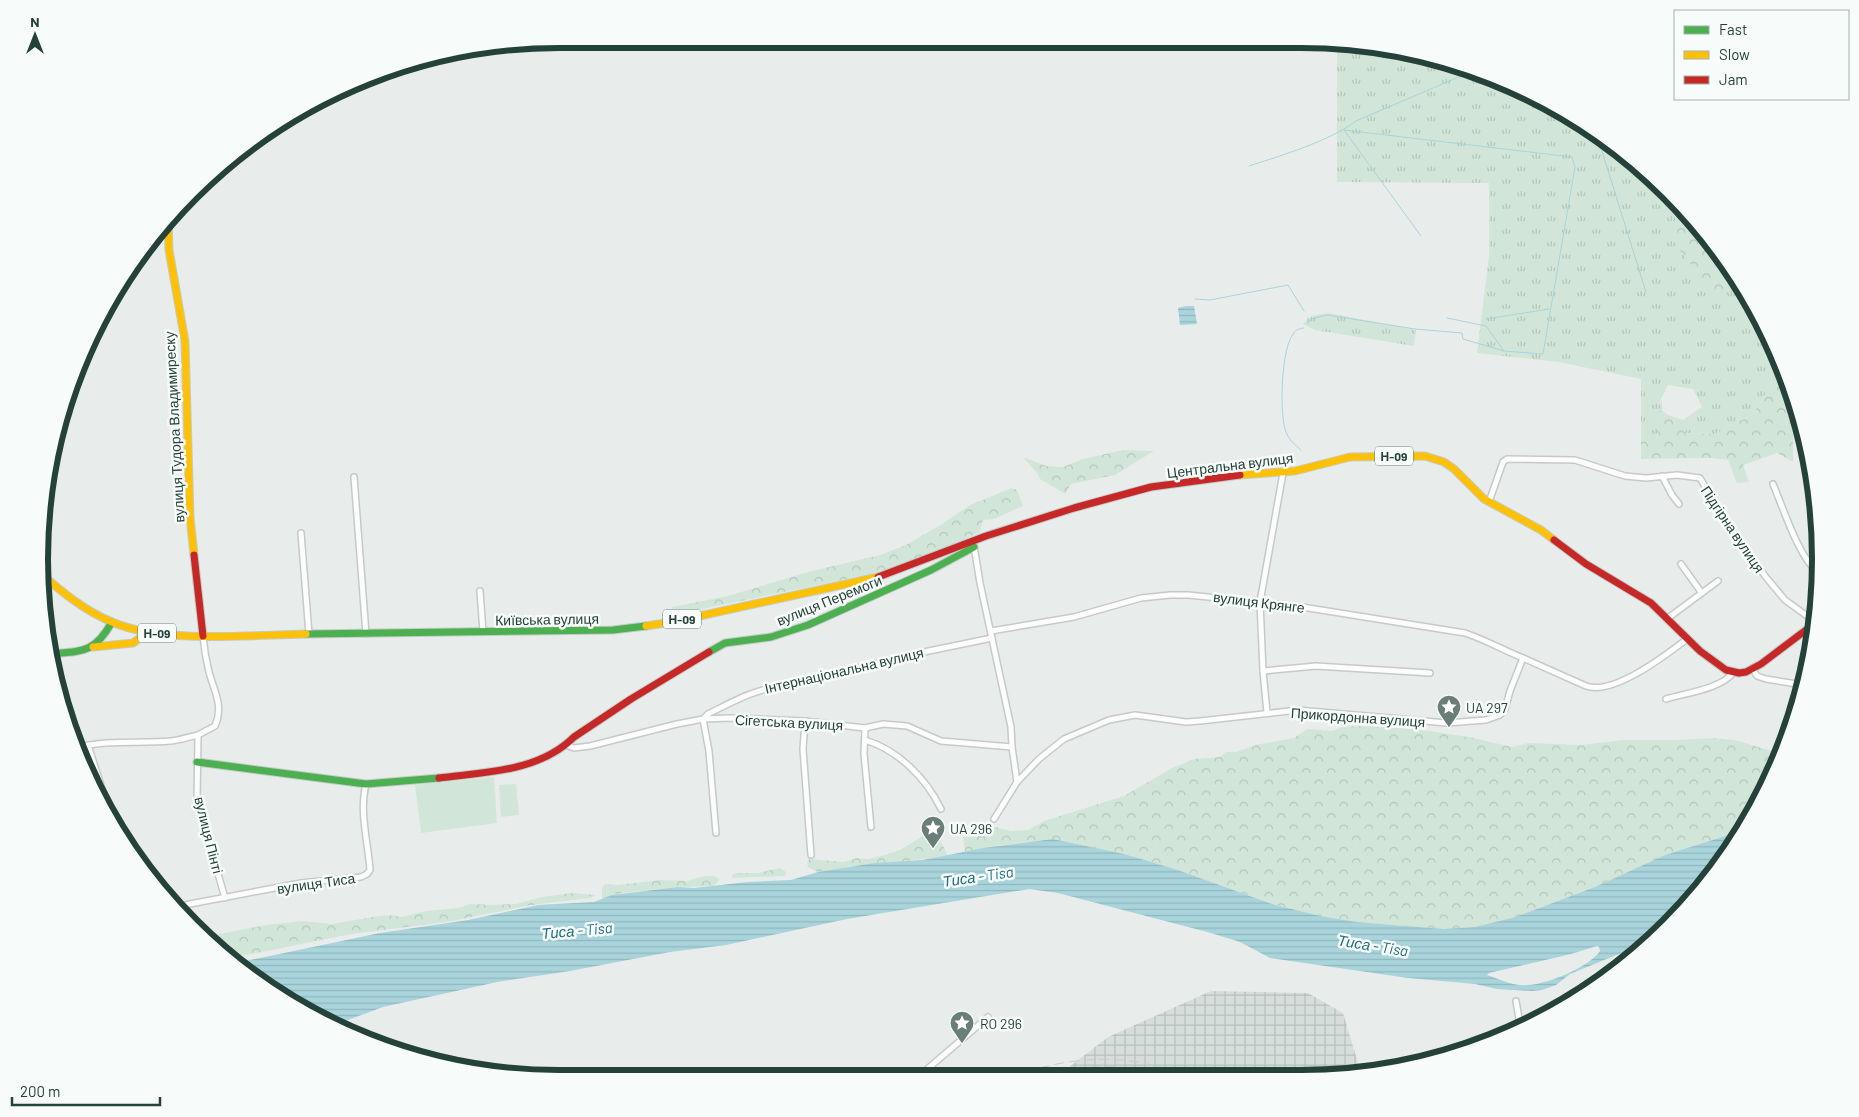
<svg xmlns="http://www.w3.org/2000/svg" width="1859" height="1117" viewBox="0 0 1859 1117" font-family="Barlow,sans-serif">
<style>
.industrial{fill:url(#industrial-grid)}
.grass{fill:url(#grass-tufts)}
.forest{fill:url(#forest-crowns)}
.park{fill:#d1e6d8}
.water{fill:url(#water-rules);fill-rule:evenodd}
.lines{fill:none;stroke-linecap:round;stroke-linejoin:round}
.stream{stroke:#a9d4db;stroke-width:1}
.street-casing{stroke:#c5cac8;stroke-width:8}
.fast-casing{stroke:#c3cbc8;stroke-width:9}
.slow-casing{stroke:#c3cbc8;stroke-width:9}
.jam-casing{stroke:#c3cbc8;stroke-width:9}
.street{stroke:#fcfcfc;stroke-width:5}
.fast{stroke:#4caf50;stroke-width:7}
.slow{stroke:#ffc107;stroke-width:7}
.jam{stroke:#c62828;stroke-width:7}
.rail{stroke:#c9cdcc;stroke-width:1;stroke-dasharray:10 5;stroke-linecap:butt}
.labels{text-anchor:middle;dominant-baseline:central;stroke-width:5;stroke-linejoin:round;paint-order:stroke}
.shield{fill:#f7fbf9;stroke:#637a73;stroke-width:1}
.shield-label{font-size:12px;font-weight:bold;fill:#24423a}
.street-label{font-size:14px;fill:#24423a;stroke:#f7fbf9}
.poi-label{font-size:14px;fill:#24423a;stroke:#f7fbf9;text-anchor:start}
.water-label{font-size:15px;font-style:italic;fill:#1c6f80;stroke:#f7fbf9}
.rim{fill:none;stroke:#24423a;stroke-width:6}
</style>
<defs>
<pattern id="industrial-grid" width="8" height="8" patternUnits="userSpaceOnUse" patternTransform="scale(1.25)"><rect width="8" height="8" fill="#d6dedb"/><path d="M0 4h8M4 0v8" fill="none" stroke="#b8c0bd"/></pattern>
<pattern id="grass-tufts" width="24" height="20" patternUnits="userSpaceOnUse" patternTransform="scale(1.25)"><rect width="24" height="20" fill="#d1e6d8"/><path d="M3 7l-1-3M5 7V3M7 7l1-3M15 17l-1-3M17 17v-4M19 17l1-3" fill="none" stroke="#b3c6ba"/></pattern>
<pattern id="forest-crowns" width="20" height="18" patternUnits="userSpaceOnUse" patternTransform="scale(1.25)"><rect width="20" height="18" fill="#d1e6d8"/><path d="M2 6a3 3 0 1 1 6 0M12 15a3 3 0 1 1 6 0" fill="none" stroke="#b3c6ba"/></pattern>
<pattern id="water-rules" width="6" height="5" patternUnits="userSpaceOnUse" patternTransform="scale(1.25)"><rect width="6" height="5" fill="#a9d4db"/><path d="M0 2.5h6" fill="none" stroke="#91b7bd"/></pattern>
</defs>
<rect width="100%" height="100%" fill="#e8edeb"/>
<path class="industrial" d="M1211,991L1308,993L1343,1013L1361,1073L1335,1077H1056L1108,1037Z"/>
<g class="grass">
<path d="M1337,40L1468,66L1590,127L1668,191L1675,199L1676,246L1729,287L1724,260L1733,270L1781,360L1787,380L1773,378L1762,400L1753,414L1715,434L1685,433L1693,413L1702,407L1693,389L1668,385L1661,399L1656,441L1641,437V379L1559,362L1477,353L1489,256V183L1337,182Z"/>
<path d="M1329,313L1416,330L1414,346L1315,330L1303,324C1310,315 1318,314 1329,313Z"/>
</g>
<g class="forest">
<path d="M1675,199L1724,260L1729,287L1720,301L1676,246Z"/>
<path d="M1773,378L1787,380L1793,399V462L1777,453L1743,465L1749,482L1737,483L1728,460L1710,458L1641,459V437L1656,440L1661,399L1663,411L1668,415L1683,420L1693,413L1685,433L1715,434L1753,414L1762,400Z"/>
<path d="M1123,450L1154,451L1115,475L1071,484L1065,494L1040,479L1037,473L1023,457L1046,466L1063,467L1083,459Z"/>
<path d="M1012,488L1017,490L1023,506L994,519L983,520L980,532L933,553L876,573L678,614L672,612V607L728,596L808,572L880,555L906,545L942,524L970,505Z"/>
<path d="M1361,726L1416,729L1469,737L1512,747L1528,743L1582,745L1622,740H1677L1713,738L1735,740L1782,754L1741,831L1665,855L1595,887L1515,917L1475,927L1443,929L1357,922L1320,916L1272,904L1178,870L1124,854L1053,839L1001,845L965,852L963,837L975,829L992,826L1011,831L1028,830L1044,821L1124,796L1172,768L1194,759L1220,757L1226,752H1236L1255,745L1294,738L1307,729L1333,731L1342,727Z"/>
<path d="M936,832L948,856L818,872L808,867L807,863L809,859L844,862L857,858L869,859L881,856L900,850L926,834Z"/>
<path d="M780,868L786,872L785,876L733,878L731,876L736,873H758Z"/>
<path d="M704,876H714L719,879L717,883L713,886L678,887L623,893L612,895L602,900V888L605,884L617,885L661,880L687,881Z"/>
<path d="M573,893L596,895L591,898L531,905L447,922L351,934L257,953L228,957L204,937L266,925L303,921L332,924L378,916L389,915L401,917L426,911L459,908L470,904L493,905L516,904L542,897Z"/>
</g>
<g class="park">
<path d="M494,777L497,823L421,833L415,785Z"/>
<path d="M516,784L519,815L501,817L499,785Z"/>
</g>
<g class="water">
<path d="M1186,306H1194L1197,324L1180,325L1178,308Z"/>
<path d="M1741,831L1732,848L1659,932L1636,947L1570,974L1556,985L1542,990L1532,991L1497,989L1475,984L1408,978L1270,958L1240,942L1211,933L1058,893L1029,889L847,919L726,945L670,952L570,971L497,982L383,1007L337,1024L270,990L236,963L380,933L468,920L538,905L594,902L612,895L678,887L694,888L748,882L791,880L818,872L875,863L923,860L983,848L1053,839L1124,854L1178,870L1272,904L1320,916L1357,922L1443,929L1475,927L1515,917L1595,887L1665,855ZM1597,946L1599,947L1600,951C1589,967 1548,984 1528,985C1515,987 1499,979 1487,975L1489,973L1571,954Z"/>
</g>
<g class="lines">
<g class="stream">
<path d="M1596,132L1646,292"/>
<path d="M1249,166C1280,156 1330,141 1356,121L1475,70"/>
<path d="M1421,236L1344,130L1572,157L1575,167L1543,354L1504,351"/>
<path d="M1195,299L1210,300L1288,285L1304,311"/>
<path d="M1308,318V324"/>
<path d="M1486,319L1549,309"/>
<path d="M1309,322L1311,319L1327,315L1415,329L1462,333L1463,339L1504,351L1486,326L1447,318"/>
<path d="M1301,450C1295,445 1289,440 1286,432C1279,415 1281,346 1294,333C1296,329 1300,329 1304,328"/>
</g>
<defs>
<g id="street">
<path d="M1662,476L1672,495L1679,504"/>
<path d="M354,477L366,634"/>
<path d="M1773,484C1784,510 1798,556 1819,574"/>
<path d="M1489,502L1503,462L1507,459L1575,460L1625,476L1646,478L1677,475L1700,478L1722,515L1765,576L1785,600L1814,621"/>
<path d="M301,533L309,634"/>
<path d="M974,546L980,583L1011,727L1012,747L1017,782"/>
<path d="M1681,564L1701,592"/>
<path d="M480,591L483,632"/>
<path d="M1668,618L1718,581"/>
<path d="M991,631L1074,617L1141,598L1170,595H1188L1296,606L1465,633C1486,640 1503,650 1523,658"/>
<path d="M203,636C204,648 206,660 209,672C214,691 224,706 215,726L198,735L197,801L225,898"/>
<path d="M1752,668L1757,676L1766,679L1803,685"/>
<path d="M1263,671L1316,666L1430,673"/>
<path d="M1666,699C1686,693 1721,689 1734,672"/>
<path d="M1267,713L1263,671L1260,602L1283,473"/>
<path d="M805,721L803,749L811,855"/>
<path d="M865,728L864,754L871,827"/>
<path d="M865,740C898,750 926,778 941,809"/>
<path d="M88,745L114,826"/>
<path d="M566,745L574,748L590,746L677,724L703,719L731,718L805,721L865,728L883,724L907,726L941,741L1012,747"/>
<path d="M77,748C107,739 139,744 171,741C180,740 189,737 198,735"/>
<path d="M994,819L1017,782L1039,759L1064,739L1109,720L1135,715L1186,722L1200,721L1298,710L1447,723L1486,720L1500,715L1505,709L1510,691L1523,658L1586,686C1613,696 1666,655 1687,639"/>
<path d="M716,833L709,751L703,719L708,714C736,700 753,690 785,685L924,652L992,638"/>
<path d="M174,907L301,883L361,877L367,874L370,870C368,842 359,812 366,784"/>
<path d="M1516,1001L1520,1025"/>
<path d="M918,1077L988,1017"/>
</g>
<g id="fast">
<path d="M306,634L613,630L646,626"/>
<path d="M709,652L725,643L771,637L808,625L931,570L974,547"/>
<path d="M48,654C82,651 94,654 112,622"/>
<path d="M197,762L366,784L439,778"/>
</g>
<g id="slow">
<path d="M168,218L169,250L185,341L190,517L194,555"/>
<path d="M1240,475L1295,471L1350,457L1425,456L1444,462L1454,469L1484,499L1541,530L1554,540"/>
<path d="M40,573C62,592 85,611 112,622C163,644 251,635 306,634"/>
<path d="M646,626L672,622L878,577"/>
<path d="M93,647L133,643L148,632"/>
<path d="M1081,1077L1097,1075L1117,1077"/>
</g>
<g id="jam">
<path d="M1554,540L1586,564L1651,603L1700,651L1726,670L1739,673L1746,672L1761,664L1814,624"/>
<path d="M194,555L203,636"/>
<path d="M878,577L986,536L1074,508L1151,487L1240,475"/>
<path d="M439,778C485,772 539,772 574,737L631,699L709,652"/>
</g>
</defs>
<use href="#street" class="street-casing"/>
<use href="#fast" class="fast-casing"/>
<use href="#slow" class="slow-casing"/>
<use href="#jam" class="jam-casing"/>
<use href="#street" class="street"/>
<use href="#fast" class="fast"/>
<use href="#slow" class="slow"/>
<use href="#jam" class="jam"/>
<g class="rail">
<path d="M1074,1068L1117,1066"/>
<path d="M1011,1077C1068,1056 1129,1051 1187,1077"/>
</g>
</g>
<defs>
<symbol id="sight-pin" viewBox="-11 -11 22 30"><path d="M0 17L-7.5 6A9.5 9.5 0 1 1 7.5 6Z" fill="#697e78" stroke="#f7fbf9"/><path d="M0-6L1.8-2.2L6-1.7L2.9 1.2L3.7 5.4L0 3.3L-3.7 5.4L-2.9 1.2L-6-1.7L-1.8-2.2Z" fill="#fff"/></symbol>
</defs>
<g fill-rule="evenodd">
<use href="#sight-pin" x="1435" y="693" width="28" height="38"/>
<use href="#sight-pin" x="919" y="814" width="28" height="38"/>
<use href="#sight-pin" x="948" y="1009" width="28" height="38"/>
</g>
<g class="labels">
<g class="shield">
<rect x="1375" y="446.5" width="38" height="19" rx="4"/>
<rect x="663" y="609.5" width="38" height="19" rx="4"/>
<rect x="138" y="623.5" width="38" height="19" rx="4"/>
</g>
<g class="shield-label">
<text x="1394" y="456">Н-09</text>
<text x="682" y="619">Н-09</text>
<text x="157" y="633">Н-09</text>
</g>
<g class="street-label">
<text transform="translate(174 427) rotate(-93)">вулиця Тудора Владимиреску</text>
<text transform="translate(1230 465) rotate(-7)">Центральна вулиця</text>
<text transform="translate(1733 529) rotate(56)">Підгірна вулиця</text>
<text transform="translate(829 600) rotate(-22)">вулиця Перемоги</text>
<text transform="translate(1259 602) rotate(7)">вулиця Крянге</text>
<text transform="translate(547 619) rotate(-1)">Київська вулиця</text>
<text transform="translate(844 670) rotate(-13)">Інтернаціональна вулиця</text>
<text transform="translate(1358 717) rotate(4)">Прикордонна вулиця</text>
<text transform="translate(789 722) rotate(3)">Сігетська вулиця</text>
<text transform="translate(209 835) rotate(76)">вулиця Пінті</text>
<text transform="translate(316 883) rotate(-8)">вулиця Тиса</text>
</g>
<g class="poi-label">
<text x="1466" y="707">UA 297</text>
<text x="950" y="828">UA 296</text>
<text x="980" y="1023">RO 296</text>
</g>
<g class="water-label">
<text transform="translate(978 876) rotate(-8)">Тиса - Tisa</text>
<text transform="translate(577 930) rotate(-5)">Тиса - Tisa</text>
<text transform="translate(1373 945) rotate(9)">Тиса - Tisa</text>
</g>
</g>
<path d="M0 0H1859V1117H0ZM559 48H1301A511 511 0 0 1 1812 559V559A511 511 0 0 1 1301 1070H559A511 511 0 0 1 48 559V559A511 511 0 0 1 559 48Z" fill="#f7fbf9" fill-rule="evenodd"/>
<path class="rim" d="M559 48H1301A511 511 0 0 1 1812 559V559A511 511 0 0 1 1301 1070H559A511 511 0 0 1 48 559V559A511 511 0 0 1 559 48Z"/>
<rect x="1674" y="10" width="175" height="90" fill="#f7fbf9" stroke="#a3b1ad"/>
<rect x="1684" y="26" width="25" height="8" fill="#4caf50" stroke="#a3b1ad"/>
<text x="1719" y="35" font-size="15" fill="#24423a">Fast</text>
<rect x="1684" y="51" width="25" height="8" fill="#ffc107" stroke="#a3b1ad"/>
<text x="1719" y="60" font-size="15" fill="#24423a">Slow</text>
<rect x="1684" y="76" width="25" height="8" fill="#c62828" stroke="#a3b1ad"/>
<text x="1719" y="85" font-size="15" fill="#24423a">Jam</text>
<g transform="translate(35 35)" stroke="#f7fbf9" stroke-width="4" paint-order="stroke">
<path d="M0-4L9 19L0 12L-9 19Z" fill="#24423a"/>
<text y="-8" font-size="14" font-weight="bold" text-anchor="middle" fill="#24423a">N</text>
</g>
<path d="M12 1097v8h148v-8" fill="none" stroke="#24423a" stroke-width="2.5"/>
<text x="20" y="1097" font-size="15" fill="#24423a" stroke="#f7fbf9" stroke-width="4" paint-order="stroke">200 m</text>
</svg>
